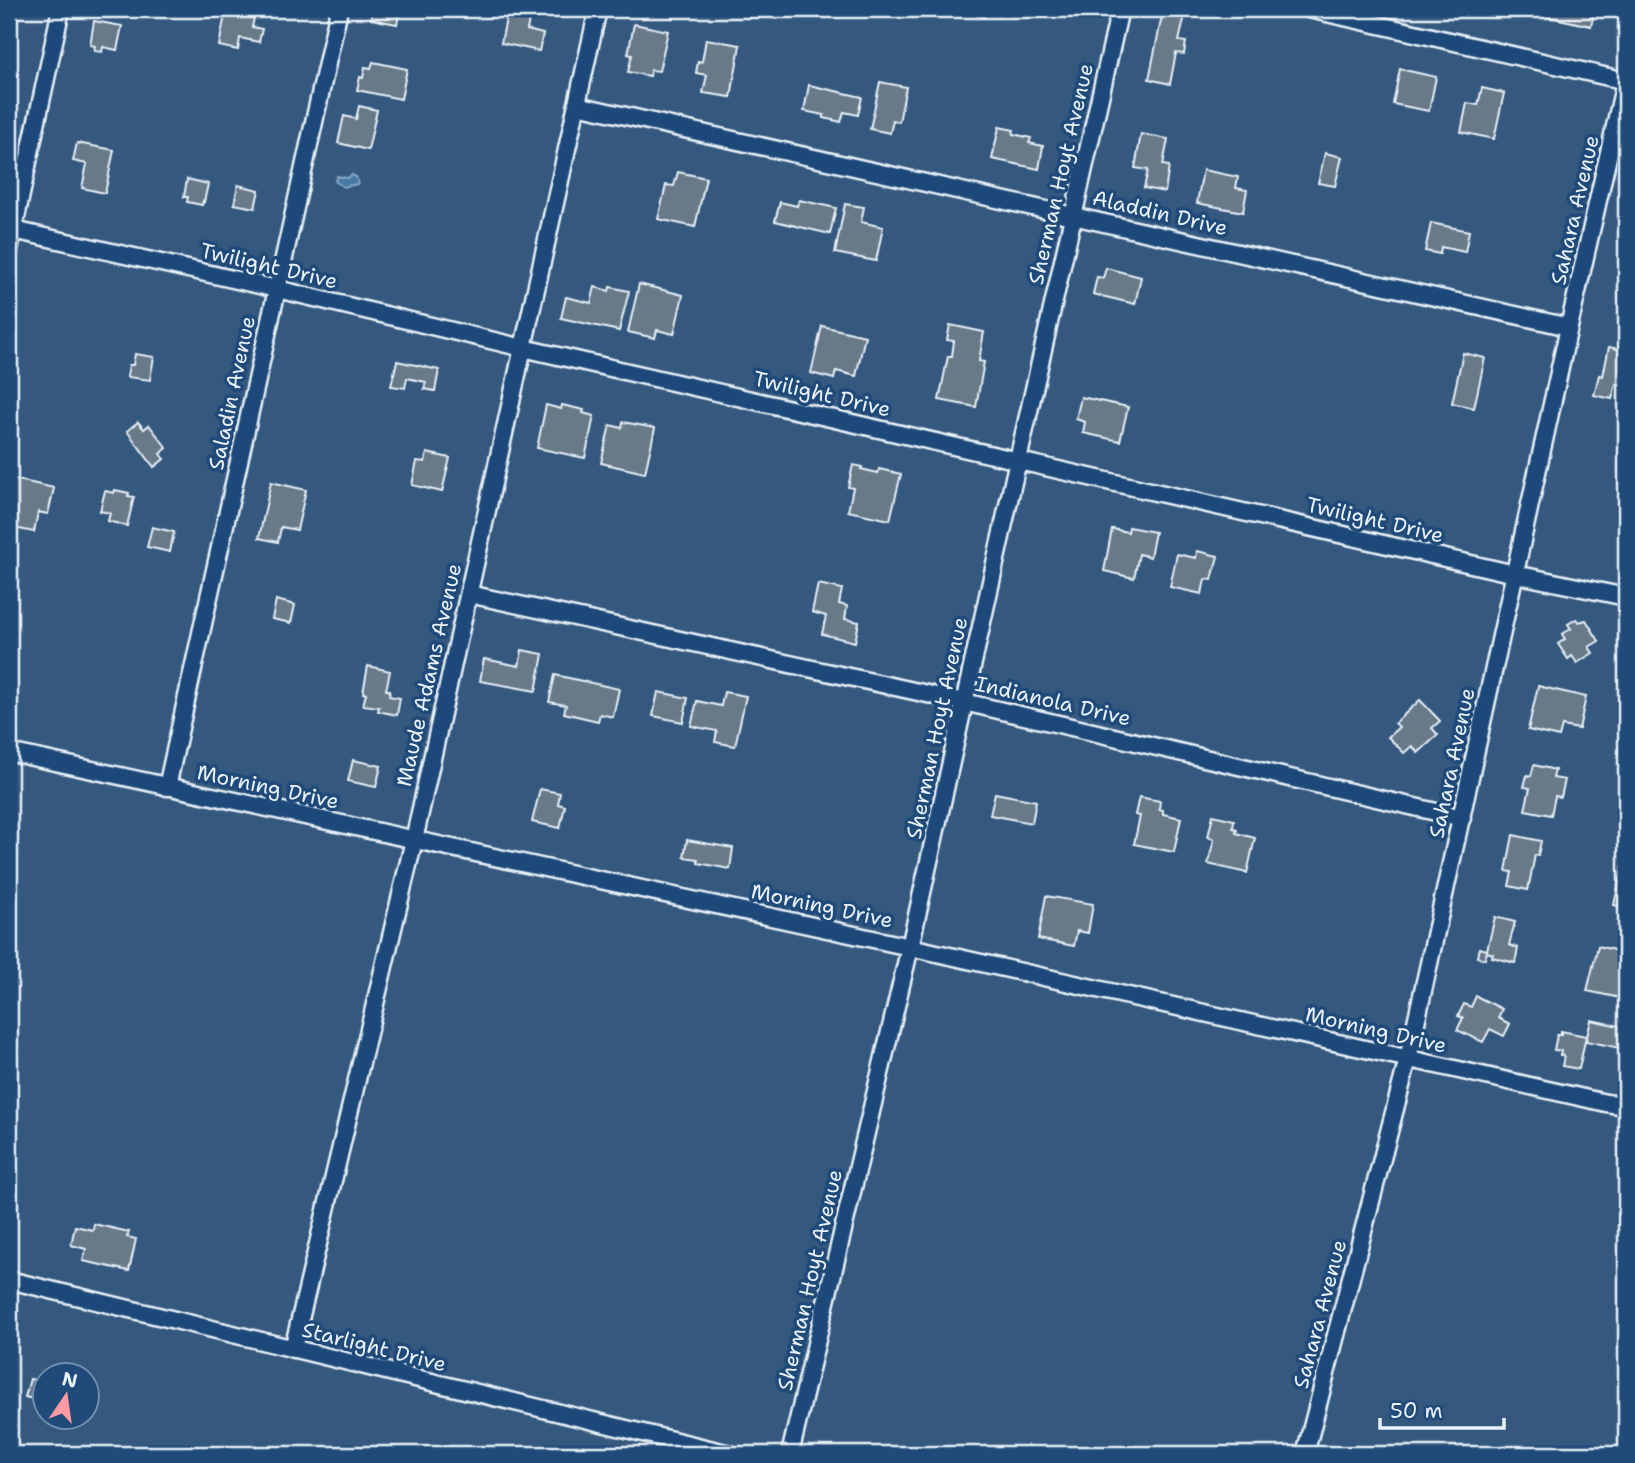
<svg xmlns="http://www.w3.org/2000/svg" width="1635" height="1463" viewBox="0 0 1635 1463" font-family="'Shantell Sans',sans-serif">
<style>
.water{fill:#467aa3;stroke:#87aac5;stroke-width:2}
.building{fill:#687988;stroke:#e8f1f8;stroke-width:2}
.lines{fill:none;stroke-linecap:round;stroke-linejoin:round}
.street-casing{stroke:#e8f1f8;stroke-width:21}
.path{stroke:#e8f1f8;stroke-width:2.5;stroke-dasharray:7 5;stroke-linecap:butt}
.street{stroke:#1f4a7a;stroke-width:16}
.labels{text-anchor:middle;dominant-baseline:central;stroke-width:7;stroke-linejoin:round;paint-order:stroke}
.street-label{font-size:21px;fill:#e8f1f8;stroke:#1f4a7a}
</style>
<rect width="100%" height="100%" fill="#35587e"/>
<filter id="ink" filterUnits="userSpaceOnUse"><feTurbulence type="fractalNoise" baseFrequency=".0143" numOctaves="2"/><feDisplacementMap in="SourceGraphic" scale="14" xChannelSelector="R" yChannelSelector="G"/><feConvolveMatrix kernelMatrix="1 2 1 2 8 2 1 2 1" color-interpolation-filters="sRGB"/></filter>
<g filter="url(#ink)">
<path class="water" d="M352,175L356,177L358,182L357,184L343,187L335,181L337,176L347,178Z"/>
<g class="building">
<path d="M226,9H246L245,16L254,18L252,27L262,29L259,42L240,38L238,50L219,46Z"/>
<path d="M374,9H390L389,12L399,14L397,24L371,19Z"/>
<path d="M508,9H531L527,30L543,34L539,51L501,43Z"/>
<path d="M950,9H986L984,17Z"/>
<path d="M1547,9H1595L1591,26L1545,16Z"/>
<path d="M1163,11L1185,15L1179,41L1186,42L1184,54L1176,53L1170,84L1149,79Z"/>
<path d="M94,21L122,26L117,50L103,47L102,52L94,51L95,46L90,45Z"/>
<path d="M634,24L668,31L659,71L651,70L650,76L628,72L632,55L628,54Z"/>
<path d="M706,39L740,45L731,97L703,93L707,75L696,73L698,61L702,62Z"/>
<path d="M373,62L407,69L401,99L357,90L360,77L363,78L365,67L371,68Z"/>
<path d="M1400,69L1436,77L1429,111L1393,104Z"/>
<path d="M880,82L906,87L899,122L893,120L890,133L870,129Z"/>
<path d="M809,85L862,97L858,115L844,112L841,122L824,118V115L804,111Z"/>
<path d="M1482,88L1504,93L1494,139L1461,132L1467,103L1478,105Z"/>
<path d="M359,106L377,110L368,150L338,143L344,116L356,119Z"/>
<path d="M999,127L1014,130L1013,134L1031,138L1029,143L1043,146L1039,169L992,159Z"/>
<path d="M1141,134L1168,139L1163,165L1169,166L1165,192L1144,188L1148,170L1135,168Z"/>
<path d="M77,143L114,150L105,193L82,188L87,164L73,161Z"/>
<path d="M1325,153L1342,157L1335,186L1318,183Z"/>
<path d="M1203,170L1238,177L1236,188L1247,190L1243,212L1197,203Z"/>
<path d="M678,172L706,178L695,227L658,219L666,185L674,186Z"/>
<path d="M187,179L208,184L204,202L203,201L202,205L187,202L188,197H184Z"/>
<path d="M238,185L259,190L255,208L234,204Z"/>
<path d="M799,200L836,208L830,234L775,221L780,202L797,206Z"/>
<path d="M845,204L864,207L861,222L883,227L876,261L835,253Z"/>
<path d="M1431,223L1469,231L1465,252L1441,247L1440,254L1425,251Z"/>
<path d="M1106,268L1141,277L1135,304L1093,294L1097,277L1103,278Z"/>
<path d="M639,284L683,295L674,334L657,330L655,338L628,332Z"/>
<path d="M595,287L609,291L610,287L629,291L619,331L561,318L566,297L591,303Z"/>
<path d="M950,325L984,332L979,361L984,362L976,407L939,400L948,356H952L954,341L947,340Z"/>
<path d="M822,326L865,336L856,376L836,371L834,379L811,373Z"/>
<path d="M1609,347L1626,351V377L1624,386L1616,384L1612,399L1594,395L1599,375L1603,376Z"/>
<path d="M1463,353L1485,358L1474,408L1452,403Z"/>
<path d="M135,354L154,357L150,380L127,377L129,365H133Z"/>
<path d="M397,361L439,370L435,391L424,389L426,382L407,378L405,388L391,386Z"/>
<path d="M1081,397L1128,407L1120,441L1083,433L1085,422L1076,419Z"/>
<path d="M546,405L561,409L562,405L584,410L583,413L594,416L585,458L537,448Z"/>
<path d="M138,422L144,429L149,425L167,448L160,454L164,459L154,467L127,431Z"/>
<path d="M623,422L655,428L645,473L601,463L610,425L622,428Z"/>
<path d="M427,453L450,458L442,492L412,485L417,461L425,462Z"/>
<path d="M853,465L862,467L861,469L878,473L879,469L901,474L890,520L848,511L853,488L848,487Z"/>
<path d="M9,478L54,488L48,514L38,512L34,532L9,527Z"/>
<path d="M271,482L306,490L297,530L281,527L278,542L259,538Z"/>
<path d="M115,490L129,493L128,496L134,497L127,526L108,521L110,513L100,511L105,491L114,493Z"/>
<path d="M152,527L174,532L170,552L147,547Z"/>
<path d="M1129,527L1155,532L1150,557L1139,554L1134,578L1104,571L1112,529L1128,532Z"/>
<path d="M1197,551L1218,556L1212,580L1205,579L1202,594L1170,587L1177,554L1196,558Z"/>
<path d="M818,584L842,589L839,604L847,606L845,619L859,622L855,642L822,634L826,616L812,612Z"/>
<path d="M276,600L295,605L291,623L272,619Z"/>
<path d="M1576,619L1579,622L1586,620L1599,641L1589,647L1593,653L1577,663L1572,656L1568,659L1558,644L1565,639L1562,634L1571,629L1568,624Z"/>
<path d="M522,650L543,654L536,691L480,681L484,659L519,666Z"/>
<path d="M368,666L390,671L386,690H390L389,696L400,698L397,715L378,711L379,707L363,705L366,694L363,693Z"/>
<path d="M555,675L619,689L613,717L600,714L598,721L564,713L566,705L549,702Z"/>
<path d="M1538,686L1586,697L1579,729L1562,726L1559,737L1528,730Z"/>
<path d="M658,692L688,698L683,722L653,716Z"/>
<path d="M724,692L746,696L735,746L715,742L717,731L691,726L697,701L721,706Z"/>
<path d="M1420,700L1440,721L1432,728L1438,735L1418,753L1412,746L1404,753L1388,737L1399,727L1395,723Z"/>
<path d="M353,760L381,766L376,787L348,781Z"/>
<path d="M1534,765L1555,770L1553,778L1565,780L1561,797L1555,796L1551,815L1525,810L1530,788L1524,787L1527,775L1531,776Z"/>
<path d="M540,789L560,793L558,804L565,806L560,828L532,822Z"/>
<path d="M995,793L1036,801L1032,823L990,815Z"/>
<path d="M1139,797L1160,801L1159,809L1163,810V814L1181,818L1174,852L1134,844L1140,816L1135,815Z"/>
<path d="M1213,815L1234,820L1233,828L1237,829L1236,833L1255,838L1247,873L1208,864L1214,839L1208,837Z"/>
<path d="M1513,835L1541,841L1538,855H1535L1528,890L1509,886L1512,872L1506,871Z"/>
<path d="M687,840L733,848L730,869L698,863V859L684,857Z"/>
<path d="M1623,864L1626,865V908L1614,905Z"/>
<path d="M1046,896L1093,904L1088,933L1077,931L1074,946L1038,939Z"/>
<path d="M1495,917L1515,922L1509,945L1518,948L1515,963L1492,957L1493,954L1487,952L1485,959L1477,957L1479,948L1487,950Z"/>
<path d="M1598,946L1626,953V992L1625,999L1587,991Z"/>
<path d="M1476,996L1502,1009L1498,1018L1510,1024L1504,1036L1490,1029L1483,1042L1457,1030L1463,1018L1458,1016L1464,1004L1471,1007Z"/>
<path d="M1591,1020L1619,1026V1028L1626,1030L1625,1049L1586,1041Z"/>
<path d="M1561,1031L1586,1036L1579,1069L1562,1066L1564,1056L1560,1055L1561,1051L1554,1050L1557,1035H1561Z"/>
<path d="M94,1224L129,1232L127,1237L136,1239L129,1271L83,1261L86,1249L71,1245L75,1226L93,1230Z"/>
<path d="M30,1379L46,1382V1402L25,1397Z"/>
</g>
<g class="lines">
<defs>
<g id="street">
<path d="M1309,9L1626,81"/>
<path d="M577,105L1569,327"/>
<path d="M9,229L277,289L523,348L1515,574L1626,597"/>
<path d="M9,250L61,9"/>
<path d="M469,594L964,702L1462,818"/>
<path d="M9,752L910,947L1606,1103L1626,1106"/>
<path d="M167,787L339,9"/>
<path d="M9,1280L730,1454"/>
<path d="M293,1349L414,840L598,9"/>
<path d="M790,1454L910,947L1018,460L1120,9"/>
<path d="M1305,1454L1408,1059L1569,327L1626,78"/>
</g>
</defs>
<use href="#street" class="street-casing"/>
<path class="path" d="M1617,1454L1626,1403"/>
<use href="#street" class="street"/>
</g>
</g>
<g class="labels">
<g class="street-label">
<text transform="translate(1061 174) rotate(-77)">Sherman Hoyt Avenue</text>
<text transform="translate(1575 210) rotate(-77)">Sahara Avenue</text>
<text transform="translate(1160 213) rotate(13)">Aladdin Drive</text>
<text transform="translate(269 266) rotate(13)">Twilight Drive</text>
<text transform="translate(232 393) rotate(-78)">Saladin Avenue</text>
<text transform="translate(822 394) rotate(13)">Twilight Drive</text>
<text transform="translate(1375 520) rotate(13)">Twilight Drive</text>
<text transform="translate(429 675) rotate(-77)">Maude Adams Avenue</text>
<text transform="translate(1053 701) rotate(13)">Indianola Drive</text>
<text transform="translate(937 728) rotate(-78)">Sherman Hoyt Avenue</text>
<text transform="translate(1452 763) rotate(-78)">Sahara Avenue</text>
<text transform="translate(268 787) rotate(12)">Morning Drive</text>
<text transform="translate(822 906) rotate(12)">Morning Drive</text>
<text transform="translate(1376 1030) rotate(13)">Morning Drive</text>
<text transform="translate(810 1280) rotate(-77)">Sherman Hoyt Avenue</text>
<text transform="translate(1320 1314) rotate(-75)">Sahara Avenue</text>
<text transform="translate(374 1347) rotate(14)">Starlight Drive</text>
</g>
</g>
<rect width="1635" height="1463" fill="none" stroke="#1f4a7a" stroke-width="35"/>
<rect x="18" y="18" width="1600" height="1428" fill="none" stroke="#e8f1f8" stroke-width="2.5" filter="url(#ink)"/>
<g transform="translate(66 1396) rotate(13)"><circle r="33" fill="#1f4a7a" stroke="#6f8dac" stroke-width="2"/>
<path d="M0-5L12 26L0 18L-12 26Z" fill="#ff9aa2"/>
<text y="-10" font-size="19" font-weight="bold" text-anchor="middle" fill="#e8f1f8">N</text>
</g>
<path d="M1380 1418v10h124v-10" fill="none" stroke="#e8f1f8" stroke-width="3.5"/>
<text x="1390" y="1418" font-size="21" fill="#e8f1f8" stroke="#1f4a7a" stroke-width="5" paint-order="stroke">50 m</text>
</svg>
